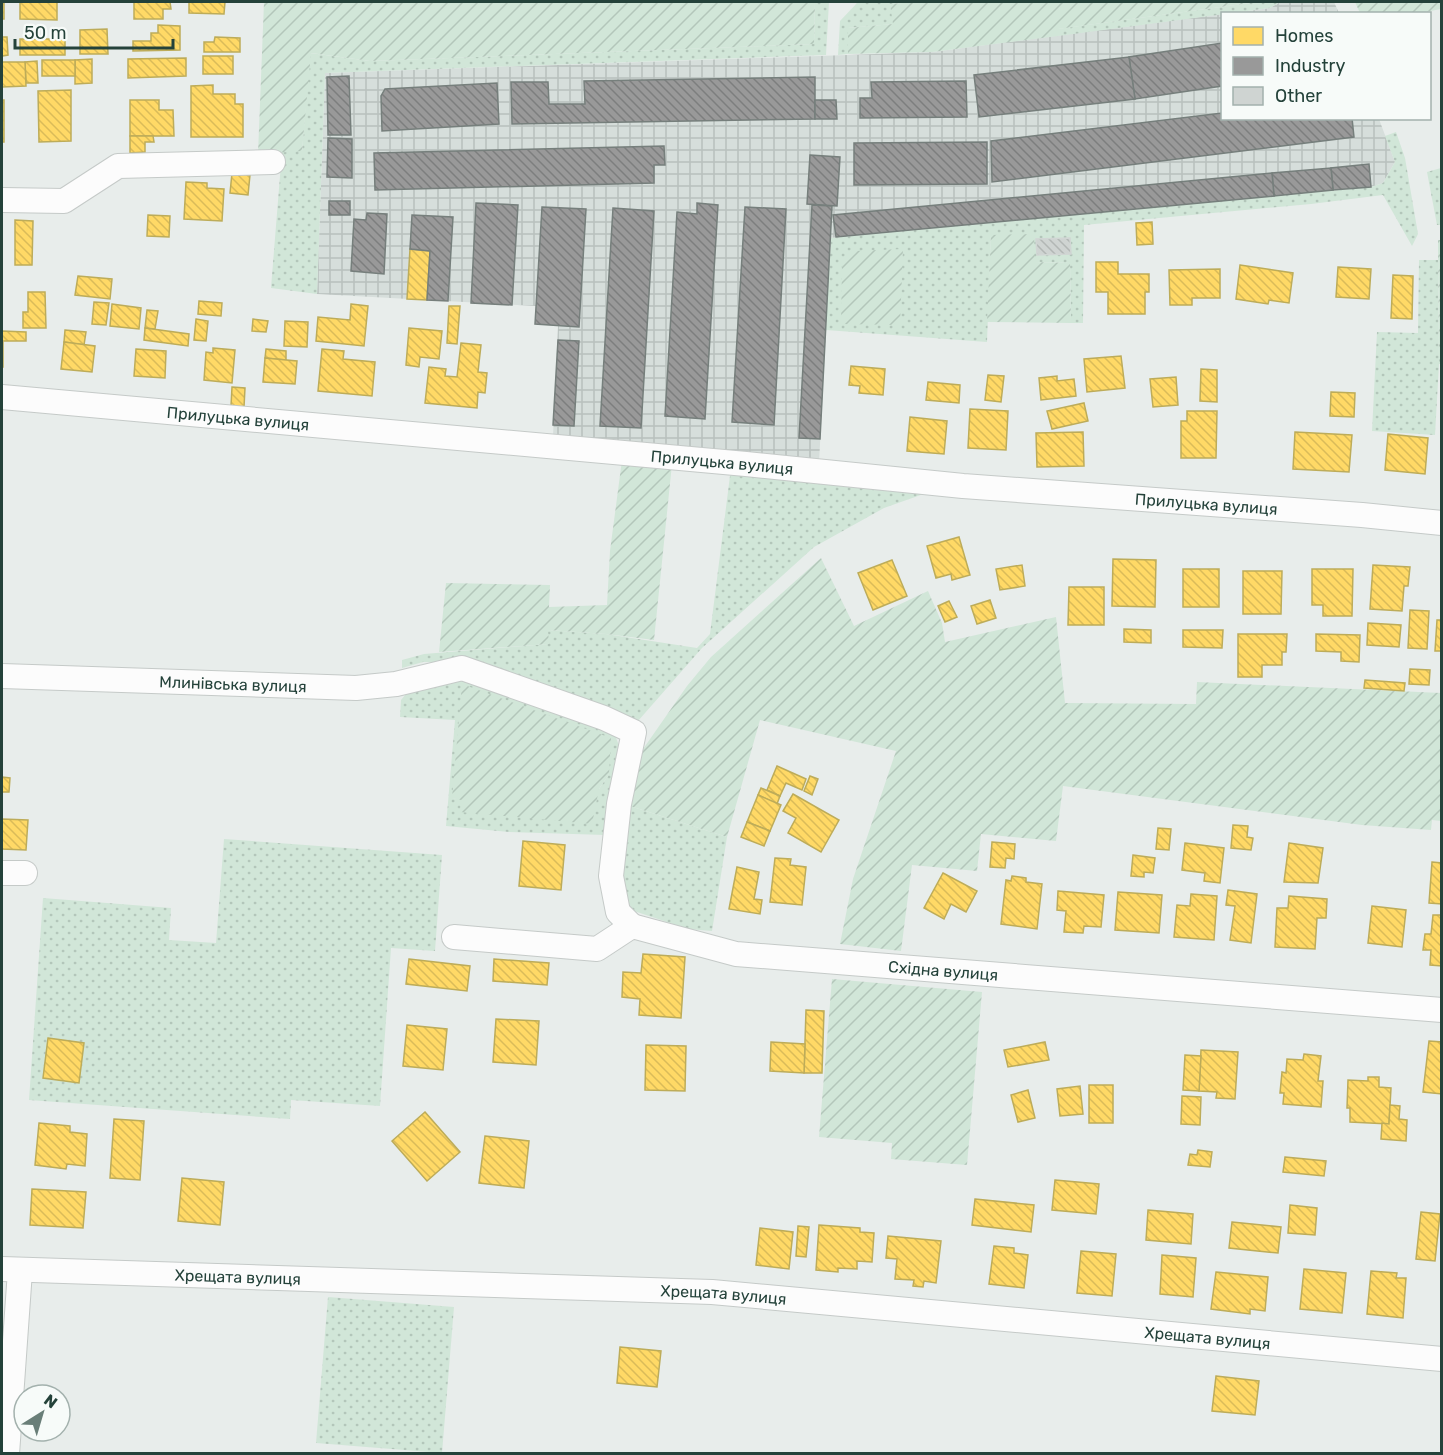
<svg xmlns="http://www.w3.org/2000/svg" width="1443" height="1455" viewBox="0 0 1443 1455" font-family="Rubik,sans-serif">
<style>
.industrial{fill:url(#industrial-grid)}
.grass{fill:url(#grass-dots);fill-rule:evenodd}
.garden{fill:url(#garden-furrows)}
.homes{fill:url(#homes-back-hatch);stroke:#bdac59;stroke-width:1.5}
.industry{fill:url(#industry-back-hatch);stroke:#767f7c;stroke-width:1.5}
.building{fill:url(#building-back-hatch);stroke:#d1d6d4;stroke-width:1.5}
.lines{fill:none;stroke-linecap:round;stroke-linejoin:round}
.street-casing{stroke:#c5cac8;stroke-width:26}
.street{stroke:#fcfcfc;stroke-width:24}
.labels{text-anchor:middle;dominant-baseline:central;stroke-width:6;stroke-linejoin:round;paint-order:stroke}
.street-label{font-size:16px;fill:#24423a;stroke:#f7fbf9}
</style>
<defs>
<pattern id="industrial-grid" width="8" height="8" patternUnits="userSpaceOnUse" patternTransform="scale(1.5)"><rect width="8" height="8" fill="#d6dedb"/><path d="M0 4h8M4 0v8" fill="none" stroke="#b8c0bd"/></pattern>
<pattern id="grass-dots" width="8" height="8" patternUnits="userSpaceOnUse" patternTransform="scale(1.5)"><rect width="8" height="8" fill="#d1e6d8"/><path d="M2 2h.1M6 6h.1" fill="none" stroke="#b3c6ba" stroke-width="1.8" stroke-linecap="round"/></pattern>
<pattern id="garden-furrows" width="10" height="10" patternUnits="userSpaceOnUse" patternTransform="scale(1.5)"><rect width="10" height="10" fill="#d1e6d8"/><path d="M-1 1l2-2M0 10L10 0M9 11l2-2" fill="none" stroke="#b3c6ba"/></pattern>
<pattern id="homes-back-hatch" width="6" height="6" patternUnits="userSpaceOnUse" patternTransform="scale(1.5)"><rect width="6" height="6" fill="#ffd966"/><path d="M-1 5l2 2M0 0l6 6M5-1l2 2" fill="none" stroke="#dabb59"/></pattern>
<pattern id="industry-back-hatch" width="6" height="6" patternUnits="userSpaceOnUse" patternTransform="scale(1.5)"><rect width="6" height="6" fill="#999"/><path d="M-1 5l2 2M0 0l6 6M5-1l2 2" fill="none" stroke="#7d7e7e"/></pattern>
<pattern id="building-back-hatch" width="6" height="6" patternUnits="userSpaceOnUse" patternTransform="scale(1.5)"><rect width="6" height="6" fill="#cfd4d2"/><path d="M-1 5l2 2M0 0l6 6M5-1l2 2" fill="none" stroke="#b2b7b5"/></pattern>
</defs>
<rect width="100%" height="100%" fill="#e8edeb"/>
<g class="industrial">
<path d="M1280,2H1334L1339,13L1226,14L1270,8Z"/>
<path d="M1222,14V118L1379,119L1395,162L1383,183L1371,187L831,238L819,463L553,436L558,326L535,324L536,306L317,294L325,73L932,52Z"/>
</g>
<g class="grass">
<path d="M815,2H829L826,55L325,73L317,294L271,288L282,151H302L310,53L370,61L814,44Z"/>
<path d="M858,2H915L891,4L894,24L848,28V54L838,55L840,21Z"/>
<path d="M1252,2H1280L1270,8L1058,36L1057,29L1250,3Z"/>
<path d="M1396,132L1405,158L1418,234L1412,246L1383,195L1311,204L1084,225L1083,323H1071L1070,263L1035,262L991,235L987,342L826,330L831,238L1371,187L1383,183L1395,162L1385,136Z"/>
<path d="M1441,168V225H1437L1427,172Z"/>
<path d="M1419,260H1438L1439,364L1435,435L1372,431L1377,332L1418,333Z"/>
<path d="M731,468L932,491L884,508L814,547L702,648L638,721L464,662H423L402,668V660L424,654L548,644V630L606,634L697,648L710,634Z"/>
<path d="M461,675L615,735L621,751L605,835L509,832L446,826L455,720L400,717L401,700L411,688ZM609,774L599,789L461,812L462,799L452,798Z"/>
<path d="M630,806L727,837L712,931L688,929L634,911L621,894Z"/>
<path d="M224,839L442,855L435,951L391,948L380,1106L291,1100L290,1119L29,1100L43,898L171,908L169,940L216,943Z"/>
<path d="M328,1297L454,1307L442,1453L316,1443Z"/>
</g>
<g class="garden">
<path d="M264,2H564L579,3L617,2H815L814,44L370,61L311,53L302,151L258,154Z"/>
<path d="M915,2H1252L1250,3L1058,29V36L932,52L848,54V28L893,24L890,4Z"/>
<path d="M1355,2H1441V9L1420,13H1360Z"/>
<path d="M1034,234L1035,262L1070,263L1071,323L987,322L991,235Z"/>
<path d="M1438,240H1442L1441,364H1439Z"/>
<path d="M903,249L900,325L841,324L842,266L854,251Z"/>
<path d="M622,460L672,464L654,640L606,634L548,630L549,644L439,652L446,583L550,585L549,607L607,605L610,551Z"/>
<path d="M821,558L854,626L928,591L942,623L945,642L1056,617L1065,703L1196,704L1197,682L1441,693V821L1432,820L1431,830L1362,825L1063,786L1056,841L981,834L977,871L912,865L901,951L840,944L853,879L896,751L760,720L727,837L630,806L641,752L687,686L711,657Z"/>
<path d="M462,684L611,738L609,774L599,789L592,824L460,812L461,800L452,798Z"/>
<path d="M832,979L982,992L967,1165L891,1159L892,1143L819,1137Z"/>
</g>
<g class="homes">
<rect x="2" y="2" width="2" height="17"/>
<path d="M20,2H57V20L20,19Z"/>
<path d="M134,2H170L171,9H163V19H134Z"/>
<path d="M189,2H225L224,14L189,13Z"/>
<path d="M158,25L180,26V50L133,51V41H151V33H158Z"/>
<path d="M107,29L108,54H80V30Z"/>
<path d="M2,37H7L8,55L2,56Z"/>
<path d="M215,37L240,38V52H204V42H214Z"/>
<rect x="20" y="39" width="45" height="16"/>
<rect x="203" y="56" width="30" height="18"/>
<path d="M186,58V76L128,78V59Z"/>
<path d="M92,59V83L75,84V60Z"/>
<rect x="42" y="60" width="33" height="16"/>
<path d="M37,61L38,83H26L25,62Z"/>
<path d="M2,62H25L26,86L2,87Z"/>
<path d="M213,85V94H235V104H243V137H191V86Z"/>
<path d="M71,90V141L39,142L38,91Z"/>
<rect x="2" y="100" width="2" height="42"/>
<path d="M130,100H159V110H173L174,136H130Z"/>
<path d="M130,136H153L154,142H145V152L130,153Z"/>
<path d="M232,173L250,175L248,195L230,193Z"/>
<path d="M186,182L207,183V188L224,189L222,221L184,219Z"/>
<path d="M148,215L170,216L169,237L147,236Z"/>
<path d="M15,220L33,221L32,265H15Z"/>
<path d="M1152,222L1153,244L1137,245L1136,223Z"/>
<path d="M410,249L430,251L427,300L407,299Z"/>
<path d="M1096,262H1118V274H1149V292H1145V314H1108V292H1096Z"/>
<path d="M1240,265L1293,273L1289,303L1269,300L1268,304L1236,299Z"/>
<path d="M1338,267L1371,269L1369,299L1336,297Z"/>
<path d="M1220,269V298H1192V305H1170L1169,270Z"/>
<path d="M1393,275L1413,276L1412,319L1391,318Z"/>
<path d="M78,276L112,279L110,299L75,295Z"/>
<path d="M28,292H45L46,328H23V312H28Z"/>
<path d="M199,301L222,303L221,316L198,314Z"/>
<path d="M94,302L109,303L106,325L92,324Z"/>
<path d="M112,304L141,308L139,329L110,326Z"/>
<path d="M351,304L368,306L364,346L316,341L318,317L350,320Z"/>
<path d="M449,306H460L457,344L447,343Z"/>
<path d="M147,310L158,311L155,329L145,328Z"/>
<path d="M196,319L208,321L206,341L194,340Z"/>
<path d="M253,319L268,321L266,332L252,331Z"/>
<path d="M285,321L308,322L307,347L284,346Z"/>
<path d="M145,328L189,334L188,346L144,340Z"/>
<path d="M409,328L442,331L439,359L420,357L419,367L406,365Z"/>
<path d="M65,330L86,332L84,345L64,342Z"/>
<path d="M2,331L26,332V341H2Z"/>
<path d="M2,341L3,342V367H2Z"/>
<path d="M64,342L95,346L92,372L61,369Z"/>
<path d="M461,343L481,345L478,372L487,373L485,393L478,392L477,408L425,403L429,367L446,369L445,376L457,377Z"/>
<path d="M213,348L235,350L232,383L204,380L206,352L213,353Z"/>
<path d="M136,349L166,351L165,378L134,376Z"/>
<path d="M266,349L286,351V360L265,358Z"/>
<path d="M322,349L344,351L343,359L375,362L372,396L318,391Z"/>
<path d="M1121,356L1125,388L1087,392L1084,359Z"/>
<path d="M265,358L297,361L295,384L263,382Z"/>
<path d="M851,366L885,369L883,395L859,393L860,386L849,385Z"/>
<path d="M1201,369L1217,370V402L1200,401Z"/>
<path d="M988,375L1004,376L1001,402L985,400Z"/>
<path d="M1057,376V381L1074,379L1076,396L1041,400L1039,378Z"/>
<path d="M1176,377L1178,405L1153,407L1150,379Z"/>
<path d="M928,382L960,385L959,403L926,400Z"/>
<path d="M232,387L245,388L244,407L231,406Z"/>
<path d="M1331,392L1355,393L1354,417L1330,416Z"/>
<path d="M1084,403L1088,421L1052,429L1047,411Z"/>
<path d="M970,409L1008,411L1006,450L968,448Z"/>
<path d="M1187,411H1217L1216,458H1181V421H1187Z"/>
<path d="M910,417L947,421L944,454L907,451Z"/>
<path d="M1083,432L1084,466L1037,467L1036,433Z"/>
<path d="M1295,432L1352,435L1349,472L1293,469Z"/>
<path d="M1388,434L1428,438L1425,474L1385,470Z"/>
<path d="M959,537L970,575L952,580L951,574L936,578L927,546Z"/>
<path d="M1113,559L1156,560L1155,607L1112,606Z"/>
<path d="M892,560L907,596L873,610L858,573Z"/>
<path d="M1022,565L1025,586L1000,590L996,569Z"/>
<path d="M1373,565L1410,567L1408,586H1404L1402,611L1370,609Z"/>
<rect x="1183" y="569" width="36" height="38"/>
<path d="M1312,569H1353L1352,616H1323V605H1312Z"/>
<path d="M1243,571H1282L1281,614H1243Z"/>
<path d="M1069,587H1104V625H1068Z"/>
<path d="M990,600L996,618L977,624L971,606Z"/>
<path d="M949,601L957,617L945,622L938,606Z"/>
<path d="M1410,610L1429,611L1427,649L1408,648Z"/>
<path d="M1437,620H1442V651H1435Z"/>
<path d="M1368,623L1401,625L1399,647L1367,645Z"/>
<path d="M1124,629L1151,630V643L1124,642Z"/>
<path d="M1183,630H1223L1222,648L1183,647Z"/>
<path d="M1238,634H1287L1286,652H1282V665H1262V677H1238Z"/>
<path d="M1316,634L1360,635L1359,662L1341,661V652L1316,651Z"/>
<path d="M1410,669L1430,670L1429,685L1409,684Z"/>
<path d="M1365,680L1405,683L1404,691L1364,688Z"/>
<path d="M777,766L806,779L802,790L786,783L780,796L767,790Z"/>
<path d="M810,776L818,779L812,795L804,791Z"/>
<path d="M2,777L10,778L9,792H2Z"/>
<path d="M761,788L780,796L777,804L758,795Z"/>
<path d="M793,794L839,820L821,852L788,833L796,818L783,811Z"/>
<path d="M758,795L781,805L770,831L747,822Z"/>
<path d="M2,819L28,820L26,850L2,849Z"/>
<path d="M747,822L770,831L764,846L741,837Z"/>
<path d="M1233,825L1248,826L1247,837L1253,838L1251,850L1231,848Z"/>
<path d="M1158,828L1171,829L1169,850L1156,849Z"/>
<path d="M523,841L565,845L561,890L519,886Z"/>
<path d="M992,842L1015,844L1014,859L1006,858L1005,868L990,867Z"/>
<path d="M1185,843L1224,848L1220,883L1204,881L1205,873L1182,870Z"/>
<path d="M1289,843L1323,848L1318,883L1284,882Z"/>
<path d="M1133,855L1155,858L1153,873L1144,872V877L1131,876Z"/>
<path d="M775,858L791,859L790,865L806,867L802,905L770,902Z"/>
<path d="M1432,862L1442,863V904L1429,903Z"/>
<path d="M737,867L759,872L754,899L762,900L760,914L729,909Z"/>
<path d="M943,873L977,891L966,912L951,904L944,919L924,908Z"/>
<path d="M1012,876L1026,878V882L1042,884L1037,929L1001,924L1006,880L1011,881Z"/>
<path d="M1228,890L1257,894L1251,943L1230,940L1235,906L1226,905Z"/>
<path d="M1058,891L1104,895L1101,927L1084,926L1083,933L1064,932L1066,911L1057,910Z"/>
<path d="M1118,892L1162,895L1159,933L1115,930Z"/>
<path d="M1191,894L1217,896L1214,940L1174,937L1177,905L1190,906Z"/>
<path d="M1289,896L1327,899L1326,918H1317L1315,949L1275,947L1277,908H1288Z"/>
<path d="M1372,906L1406,910L1402,947L1368,943Z"/>
<path d="M1433,915H1442V966L1430,965L1431,950H1423L1425,934H1431Z"/>
<path d="M643,954L685,957L681,1018L639,1015L640,999L622,997L623,972L641,973Z"/>
<path d="M409,959L470,966L467,991L406,984Z"/>
<path d="M494,959L549,963L547,985L493,981Z"/>
<path d="M806,1010L824,1011L822,1073H804Z"/>
<path d="M496,1019L539,1021L536,1065L493,1062Z"/>
<path d="M407,1025L447,1029L443,1070L403,1066Z"/>
<path d="M48,1038L84,1043L79,1083L43,1078Z"/>
<path d="M1429,1041L1442,1042V1094L1423,1092Z"/>
<path d="M771,1042L805,1044L804,1073L770,1071Z"/>
<path d="M1045,1042L1049,1060L1008,1067L1004,1050Z"/>
<path d="M646,1045L686,1046L685,1091L645,1090Z"/>
<path d="M1201,1050L1238,1052L1235,1099L1216,1098L1217,1092L1199,1091Z"/>
<path d="M1304,1054L1321,1056L1318,1081H1323L1321,1107L1283,1104L1284,1093H1280L1282,1072L1286,1073L1287,1059L1303,1060Z"/>
<path d="M1185,1055L1201,1056L1199,1091L1183,1090Z"/>
<path d="M1368,1077H1379V1087L1391,1088L1389,1124L1350,1122V1108H1347L1348,1080L1368,1081Z"/>
<rect x="1089" y="1085" width="24" height="38"/>
<path d="M1080,1086L1083,1114L1060,1116L1057,1089Z"/>
<path d="M1028,1090L1035,1118L1018,1122L1011,1095Z"/>
<path d="M1182,1096L1201,1097L1200,1125L1181,1124Z"/>
<path d="M1390,1105L1400,1106L1399,1119L1407,1120L1406,1141L1381,1139L1382,1123L1389,1124Z"/>
<path d="M425,1112L460,1152L427,1181L392,1141Z"/>
<path d="M114,1119L144,1121L140,1180L110,1178Z"/>
<path d="M39,1123L70,1126V1132L87,1134L85,1166L67,1164L66,1169L35,1165Z"/>
<path d="M485,1136L529,1141L524,1188L479,1183Z"/>
<path d="M1198,1150L1212,1152L1210,1167L1188,1165L1190,1154L1197,1155Z"/>
<path d="M1285,1157L1326,1161L1324,1176L1283,1172Z"/>
<path d="M182,1178L224,1182L220,1225L178,1221Z"/>
<path d="M1055,1180L1099,1184L1096,1214L1052,1210Z"/>
<path d="M32,1189L86,1192L83,1228L30,1225Z"/>
<path d="M975,1199L1034,1205L1031,1232L972,1225Z"/>
<path d="M1290,1205L1317,1208L1315,1235L1288,1233Z"/>
<path d="M1148,1210L1193,1214L1191,1244L1146,1240Z"/>
<path d="M1421,1212L1440,1214L1435,1261L1416,1259Z"/>
<path d="M1232,1222L1281,1227L1278,1253L1229,1248Z"/>
<path d="M819,1225L860,1228V1232L874,1233L872,1262L857,1261V1269L838,1268V1272L816,1270Z"/>
<path d="M798,1226L809,1227L806,1257L796,1256Z"/>
<path d="M760,1228L793,1232L789,1269L756,1265Z"/>
<path d="M888,1236L941,1241L936,1283L924,1281L923,1287L913,1286L914,1280L895,1279L897,1259L886,1258Z"/>
<path d="M994,1246L1014,1248V1253L1028,1255L1024,1288L989,1284Z"/>
<path d="M1081,1251L1116,1254L1112,1296L1077,1293Z"/>
<path d="M1162,1255L1196,1258L1193,1297L1160,1294Z"/>
<path d="M1304,1269L1346,1273L1342,1313L1300,1309Z"/>
<path d="M1371,1271L1397,1273L1396,1278H1406L1403,1318L1367,1314Z"/>
<path d="M1216,1272L1268,1277L1265,1311L1250,1309V1314L1211,1309Z"/>
<path d="M620,1347L661,1351L657,1387L617,1383Z"/>
<path d="M1216,1376L1259,1381L1255,1415L1212,1411Z"/>
</g>
<g class="industry">
<path d="M1222,43V86L1135,99L1129,57Z"/>
<path d="M1129,57L1135,99L979,117L974,75Z"/>
<path d="M349,76L351,135H328L327,77Z"/>
<path d="M815,77V119L512,124L511,82H548L549,104H585L584,81Z"/>
<path d="M966,81L967,117L860,118V98H872L871,82Z"/>
<path d="M497,83L499,124L382,131L381,96L385,89Z"/>
<path d="M815,100H836L837,119H815Z"/>
<path d="M1222,113V118H1352L1354,137L992,182L991,141Z"/>
<path d="M328,138L352,139V178L327,177Z"/>
<path d="M987,142V184L854,185V143Z"/>
<path d="M664,146L665,165H654V183L375,190L374,153Z"/>
<path d="M810,155L840,157L837,206L807,204Z"/>
<path d="M1369,164L1371,187L1333,190L1331,168Z"/>
<path d="M1331,168L1333,190L1274,196L1272,173Z"/>
<path d="M1272,173L1274,196L836,237L833,215Z"/>
<rect x="329" y="201" width="21" height="14"/>
<path d="M476,203L518,205L512,305L471,303Z"/>
<path d="M697,203L718,205L705,419L665,416L677,212L697,214Z"/>
<path d="M812,205L832,206L820,439L799,438Z"/>
<path d="M542,207L586,209L579,327L535,324Z"/>
<path d="M745,207L786,209L774,425L732,422Z"/>
<path d="M613,208L654,211L641,428L600,426Z"/>
<path d="M367,213L387,214L384,274L351,271L354,219L366,220Z"/>
<path d="M412,215L453,217L448,301L427,300L430,251L410,249Z"/>
<path d="M558,340L579,341L574,426L553,425Z"/>
</g>
<path class="building" d="M1070,238L1071,254L1037,255L1036,239Z"/>
<g class="lines">
<defs>
<g id="street">
<path d="M2,200L64,201L118,166L273,162"/>
<path id="s1" d="M2,397L746,464L963,486L1362,515L1442,523"/>
<path id="s2" d="M2,676L356,688L396,684L462,668L604,718L634,732L619,804L611,876L618,912L632,926"/>
<path d="M2,873H25"/>
<path id="s3" d="M454,937L597,949L632,926L736,954L1442,1010"/>
<path id="s4" d="M2,1269L712,1292L1442,1359"/>
<path d="M7,1454L20,1271"/>
</g>
</defs>
<use href="#street" class="street-casing"/>
<use href="#street" class="street"/>
</g>
<g class="labels">
<g class="street-label">
<text stroke="none"><textPath href="#s1" startOffset="237">Прилуцька вулиця</textPath></text>
<text stroke="none"><textPath href="#s1" startOffset="723">Прилуцька вулиця</textPath></text>
<text stroke="none"><textPath href="#s1" startOffset="1209">Прилуцька вулиця</textPath></text>
<text stroke="none"><textPath href="#s2" startOffset="231">Млинівська вулиця</textPath></text>
<text stroke="none"><textPath href="#s3" startOffset="501">Східна вулиця</textPath></text>
<text stroke="none"><textPath href="#s4" startOffset="236">Хрещата вулиця</textPath></text>
<text stroke="none"><textPath href="#s4" startOffset="722">Хрещата вулиця</textPath></text>
<text stroke="none"><textPath href="#s4" startOffset="1208">Хрещата вулиця</textPath></text>
</g>
</g>
<rect width="1443" height="1455" fill="none" stroke="#24423a" stroke-width="6"/>
<rect x="1221" y="12" width="210" height="108" fill="#f7fbf9" stroke="#a3b1ad" stroke-width="1.5"/>
<rect x="1233" y="27" width="30" height="18" fill="#ffd966" stroke="#a3b1ad" stroke-width="1.5"/>
<text x="1275" y="42" font-size="18" fill="#24423a">Homes</text>
<rect x="1233" y="57" width="30" height="18" fill="#999999" stroke="#a3b1ad" stroke-width="1.5"/>
<text x="1275" y="72" font-size="18" fill="#24423a">Industry</text>
<rect x="1233" y="87" width="30" height="18" fill="#cfd4d2" stroke="#a3b1ad" stroke-width="1.5"/>
<text x="1275" y="102" font-size="18" fill="#24423a">Other</text>
<g transform="translate(42 1413) rotate(37)"><circle r="28" fill="#f7fbf9" stroke="#a3b1ad" stroke-width="1.5"/>
<path d="M0-4.5L10 22L0 15L-10 22Z" fill="#697e78"/>
<text y="-9" font-size="16" font-weight="bold" text-anchor="middle" fill="#24423a">N</text>
</g>
<path d="M15 39v9h158v-9" fill="none" stroke="#24423a" stroke-width="3"/>
<text x="24" y="39" font-size="18" fill="#24423a" stroke="#f7fbf9" stroke-width="4.5" paint-order="stroke">50 m</text>
</svg>
